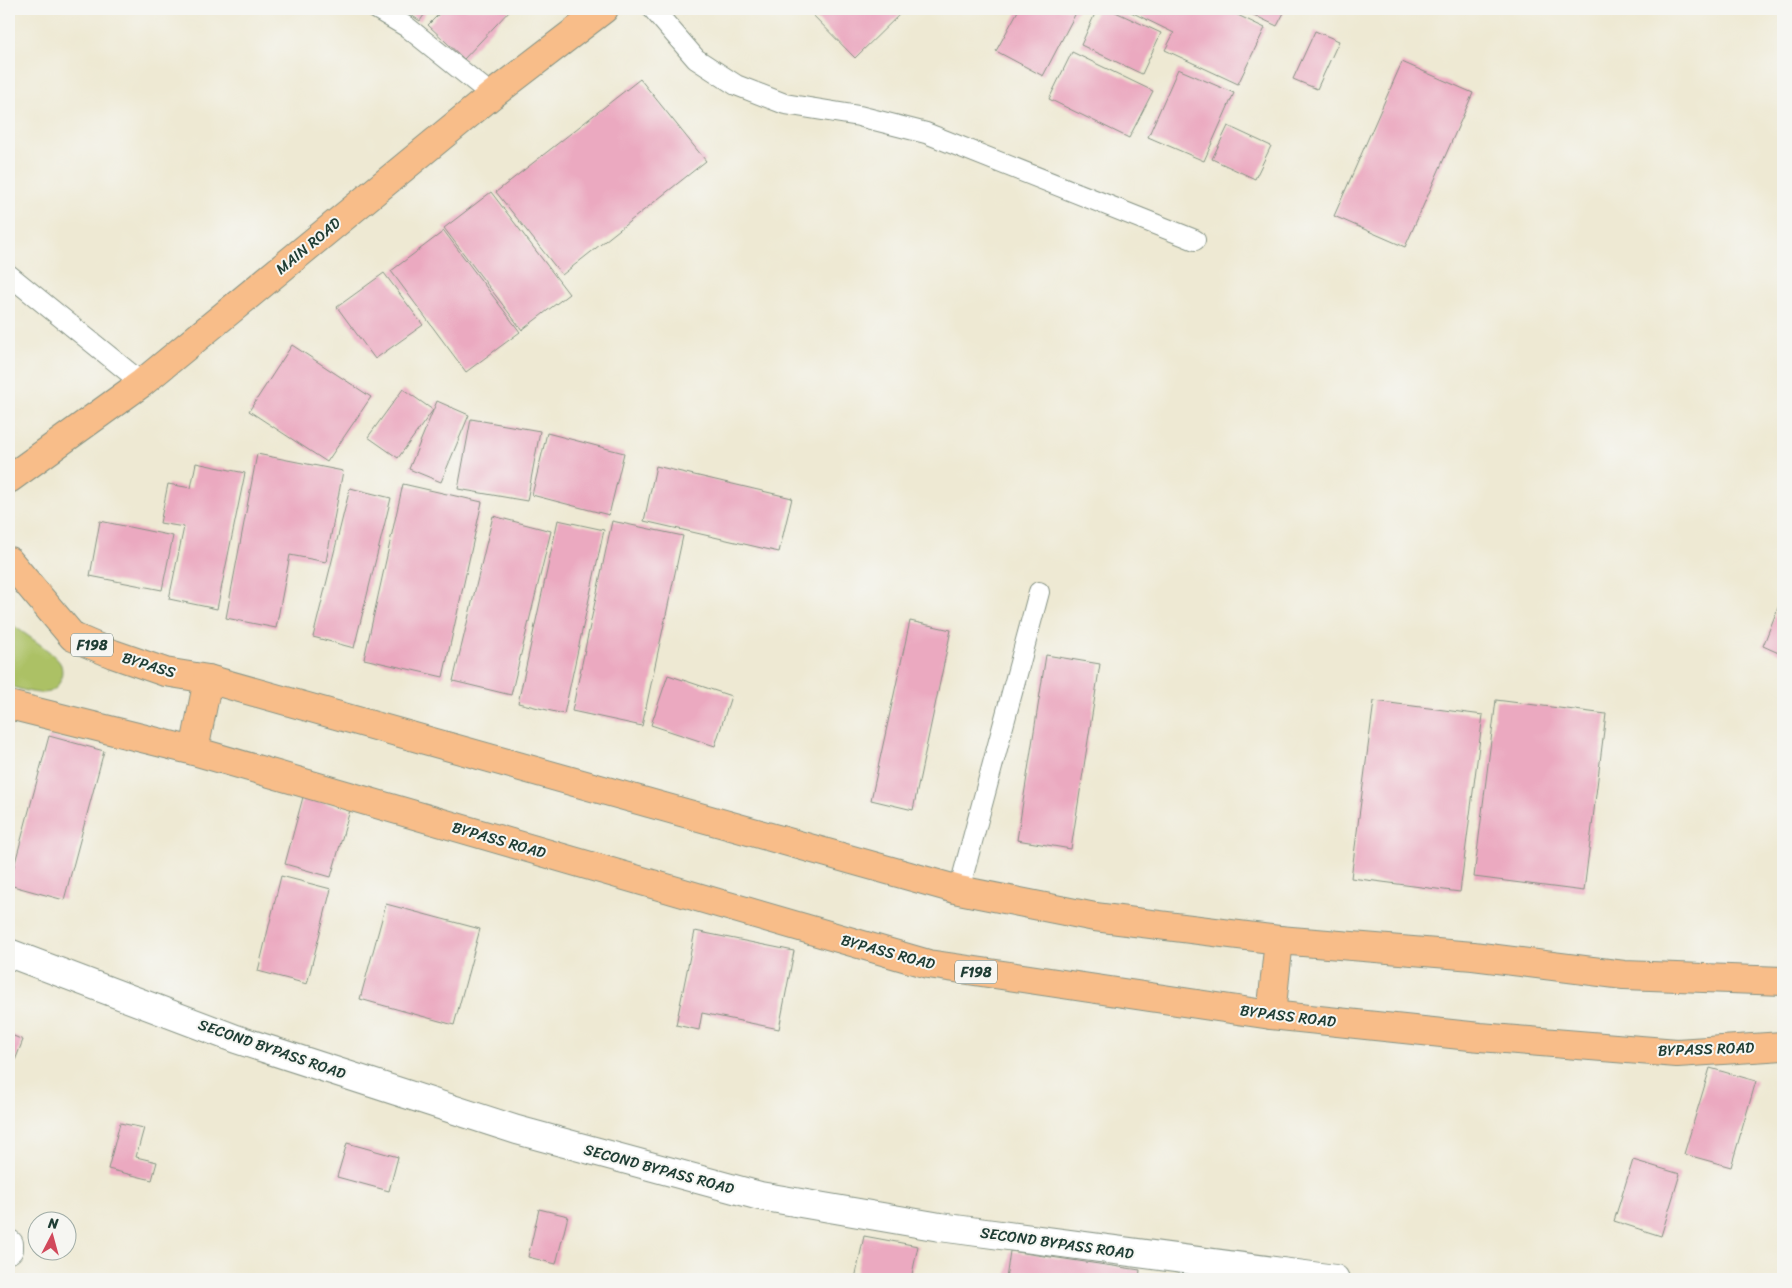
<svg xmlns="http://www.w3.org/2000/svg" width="1792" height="1288" viewBox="0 0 1792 1288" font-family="Sriracha,sans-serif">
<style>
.green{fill:#acc165;stroke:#667f4c}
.building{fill:#eba9c0}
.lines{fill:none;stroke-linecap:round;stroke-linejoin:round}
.lane-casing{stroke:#869384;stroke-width:22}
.street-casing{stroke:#869384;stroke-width:30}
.primary-casing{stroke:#869384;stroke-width:30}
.lane{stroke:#fff;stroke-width:20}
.street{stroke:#fff;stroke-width:28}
.primary{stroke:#f8bd89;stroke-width:28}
.labels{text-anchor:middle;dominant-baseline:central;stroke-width:4;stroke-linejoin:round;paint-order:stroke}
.shield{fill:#f6f6f2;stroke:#60746d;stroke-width:1}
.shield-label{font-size:14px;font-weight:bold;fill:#1f3d34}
.street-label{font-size:15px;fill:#1f3d34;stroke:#f6f6f2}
</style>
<rect width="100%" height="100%" fill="#f6f6f2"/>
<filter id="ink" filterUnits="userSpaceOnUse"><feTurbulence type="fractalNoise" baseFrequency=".02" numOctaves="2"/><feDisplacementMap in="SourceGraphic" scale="10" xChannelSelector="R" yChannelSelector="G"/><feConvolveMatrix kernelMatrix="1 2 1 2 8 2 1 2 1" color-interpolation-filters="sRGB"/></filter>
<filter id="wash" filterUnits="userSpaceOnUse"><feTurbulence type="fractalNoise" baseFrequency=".0096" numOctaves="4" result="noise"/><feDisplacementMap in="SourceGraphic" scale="20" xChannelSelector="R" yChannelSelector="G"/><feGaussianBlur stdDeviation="1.12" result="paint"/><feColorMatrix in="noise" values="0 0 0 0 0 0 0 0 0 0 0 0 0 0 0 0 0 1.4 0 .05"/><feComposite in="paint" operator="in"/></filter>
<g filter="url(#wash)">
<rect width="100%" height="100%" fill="#eee9d3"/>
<path class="green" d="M9,622C21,632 53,651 60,663C63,668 62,676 60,681C53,702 24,690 9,686Z"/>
<g id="blocks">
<g class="building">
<path d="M402,9H428L420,21Z"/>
<path d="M444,9H511L464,59L428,25Z"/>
<path d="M807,9H905L855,58Z"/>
<path d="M1019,9H1078L1043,76L996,51Z"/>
<path d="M1097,9H1109L1161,33L1142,74L1081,45Z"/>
<path d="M1130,9H1225L1265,28L1238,84L1165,50L1174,33L1129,11Z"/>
<path d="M1241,9H1286L1277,26Z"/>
<path d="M1315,31L1339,41L1317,89L1293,79Z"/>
<path d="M1072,52L1153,91L1129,138L1049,99Z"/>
<path d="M1402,62L1473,93L1405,247L1334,216Z"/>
<path d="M1178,69L1234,93L1204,161L1148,137Z"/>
<path d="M640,79L706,161L562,275L496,192Z"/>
<path d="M1228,126L1271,146L1255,179L1212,159Z"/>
<path d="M491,192L569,294L522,330L444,228Z"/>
<path d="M444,231L520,332L466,372L391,271Z"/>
<path d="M384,273L423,325L375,359L337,307Z"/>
<path d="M292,345L371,397L327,462L249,411Z"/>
<path d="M403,389L433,410L398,458L368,437Z"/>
<path d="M437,401L469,415L441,482L409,469Z"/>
<path d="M471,419L540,431L527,501L458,489Z"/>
<path d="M547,433L624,453L609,515L532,495Z"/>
<path d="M257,454L343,471L326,562L290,555L276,628L226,618Z"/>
<path d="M196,463L245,473L217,609L169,599L184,527L160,523L168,484L191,488Z"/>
<path d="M656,466L792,498L779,552L644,521Z"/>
<path d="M403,484L482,502L443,677L364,659Z"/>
<path d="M350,488L391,498L354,648L313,637Z"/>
<path d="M493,516L551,531L511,695L453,681Z"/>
<path d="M558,520L604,530L564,714L518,703Z"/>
<path d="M100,521L173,536L162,590L90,576Z"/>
<path d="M612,521L683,536L642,726L572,711Z"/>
<path d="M1783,595V655L1763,646Z"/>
<path d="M910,621L951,630L913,810L871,800Z"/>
<path d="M1046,655L1100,664L1071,849L1017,840Z"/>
<path d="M668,675L731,696L715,746L651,725Z"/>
<path d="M1496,700L1606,714L1584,891L1474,877Z"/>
<path d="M1374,701L1483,715L1460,892L1351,878Z"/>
<path d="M9,717L13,718L10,736L9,735Z"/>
<path d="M49,736L104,751L64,900L9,885Z"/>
<path d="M303,797L350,810L331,877L285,864Z"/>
<path d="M281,876L331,889L307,984L258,971Z"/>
<path d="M386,904L480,929L454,1025L360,999Z"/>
<path d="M695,931L794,951L779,1029L702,1013L699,1030L676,1025Z"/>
<path d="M9,1034L23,1040L9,1076Z"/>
<path d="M1710,1068L1756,1081L1731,1167L1684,1154Z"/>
<path d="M120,1123L144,1128L136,1157L157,1162L152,1180L108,1169Z"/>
<path d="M347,1143L398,1157L389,1191L337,1177Z"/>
<path d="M1633,1160L1680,1174L1661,1236L1614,1221Z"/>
<path d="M539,1209L568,1216L556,1264L528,1257Z"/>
<path d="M864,1236L918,1246L911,1279H855Z"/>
<path d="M1010,1251L1140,1270L1139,1279H1006Z"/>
</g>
</g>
</g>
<g filter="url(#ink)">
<use href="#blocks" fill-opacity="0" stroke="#869384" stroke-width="1"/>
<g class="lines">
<defs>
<g id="lane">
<path d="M377,9L407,27L492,95"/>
<path d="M653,9L696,59L736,85L785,104L859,116L926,133L1195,240"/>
<path d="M9,275L142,383"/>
<path d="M959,890L1039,592"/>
</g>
<g id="street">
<path d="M9,953L236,1039L517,1130L760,1196L940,1227L1335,1279"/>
<path d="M9,1244V1249"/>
</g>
<g id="primary">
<path d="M9,479L142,383L492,95L604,9"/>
<path d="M9,561L73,637L113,654L165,672L208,679L959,890L1095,917L1279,940L1473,956L1624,975L1783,981"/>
<path d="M9,705L194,751L928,964L1271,1015L1480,1037L1677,1053L1783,1046"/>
<path d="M194,751L208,679"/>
<path d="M1271,1015L1279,940"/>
</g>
</defs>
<use href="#lane" class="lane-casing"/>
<use href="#street" class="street-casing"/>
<use href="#primary" class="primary-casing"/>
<use href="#lane" class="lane"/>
<use href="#street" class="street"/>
<use href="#primary" class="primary"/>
</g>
</g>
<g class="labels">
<g class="shield">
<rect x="71" y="633.5" width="42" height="23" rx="4"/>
<rect x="955" y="960.5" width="42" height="23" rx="4"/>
</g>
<g class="shield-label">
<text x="92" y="645">F198</text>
<text x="976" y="972">F198</text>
</g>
<g class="street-label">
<text transform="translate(308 246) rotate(-40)">MAIN ROAD</text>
<text transform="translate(149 665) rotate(17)">BYPASS</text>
<text transform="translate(499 840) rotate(16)">BYPASS ROAD</text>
<text transform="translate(888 952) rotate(15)">BYPASS ROAD</text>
<text transform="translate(1288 1016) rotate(7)">BYPASS ROAD</text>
<text transform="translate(272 1049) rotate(19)">SECOND BYPASS ROAD</text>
<text transform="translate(1706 1049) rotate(-2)">BYPASS ROAD</text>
<text transform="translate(659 1169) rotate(15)">SECOND BYPASS ROAD</text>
<text transform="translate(1057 1243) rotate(8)">SECOND BYPASS ROAD</text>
</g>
</g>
<rect width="1792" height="1288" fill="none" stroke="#f6f6f2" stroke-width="30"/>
<g transform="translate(52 1236) rotate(6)"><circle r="24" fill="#f6f6f2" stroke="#a0aca6"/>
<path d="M0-4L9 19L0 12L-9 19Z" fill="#d1495b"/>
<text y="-8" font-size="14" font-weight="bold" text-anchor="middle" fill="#1f3d34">N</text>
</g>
</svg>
